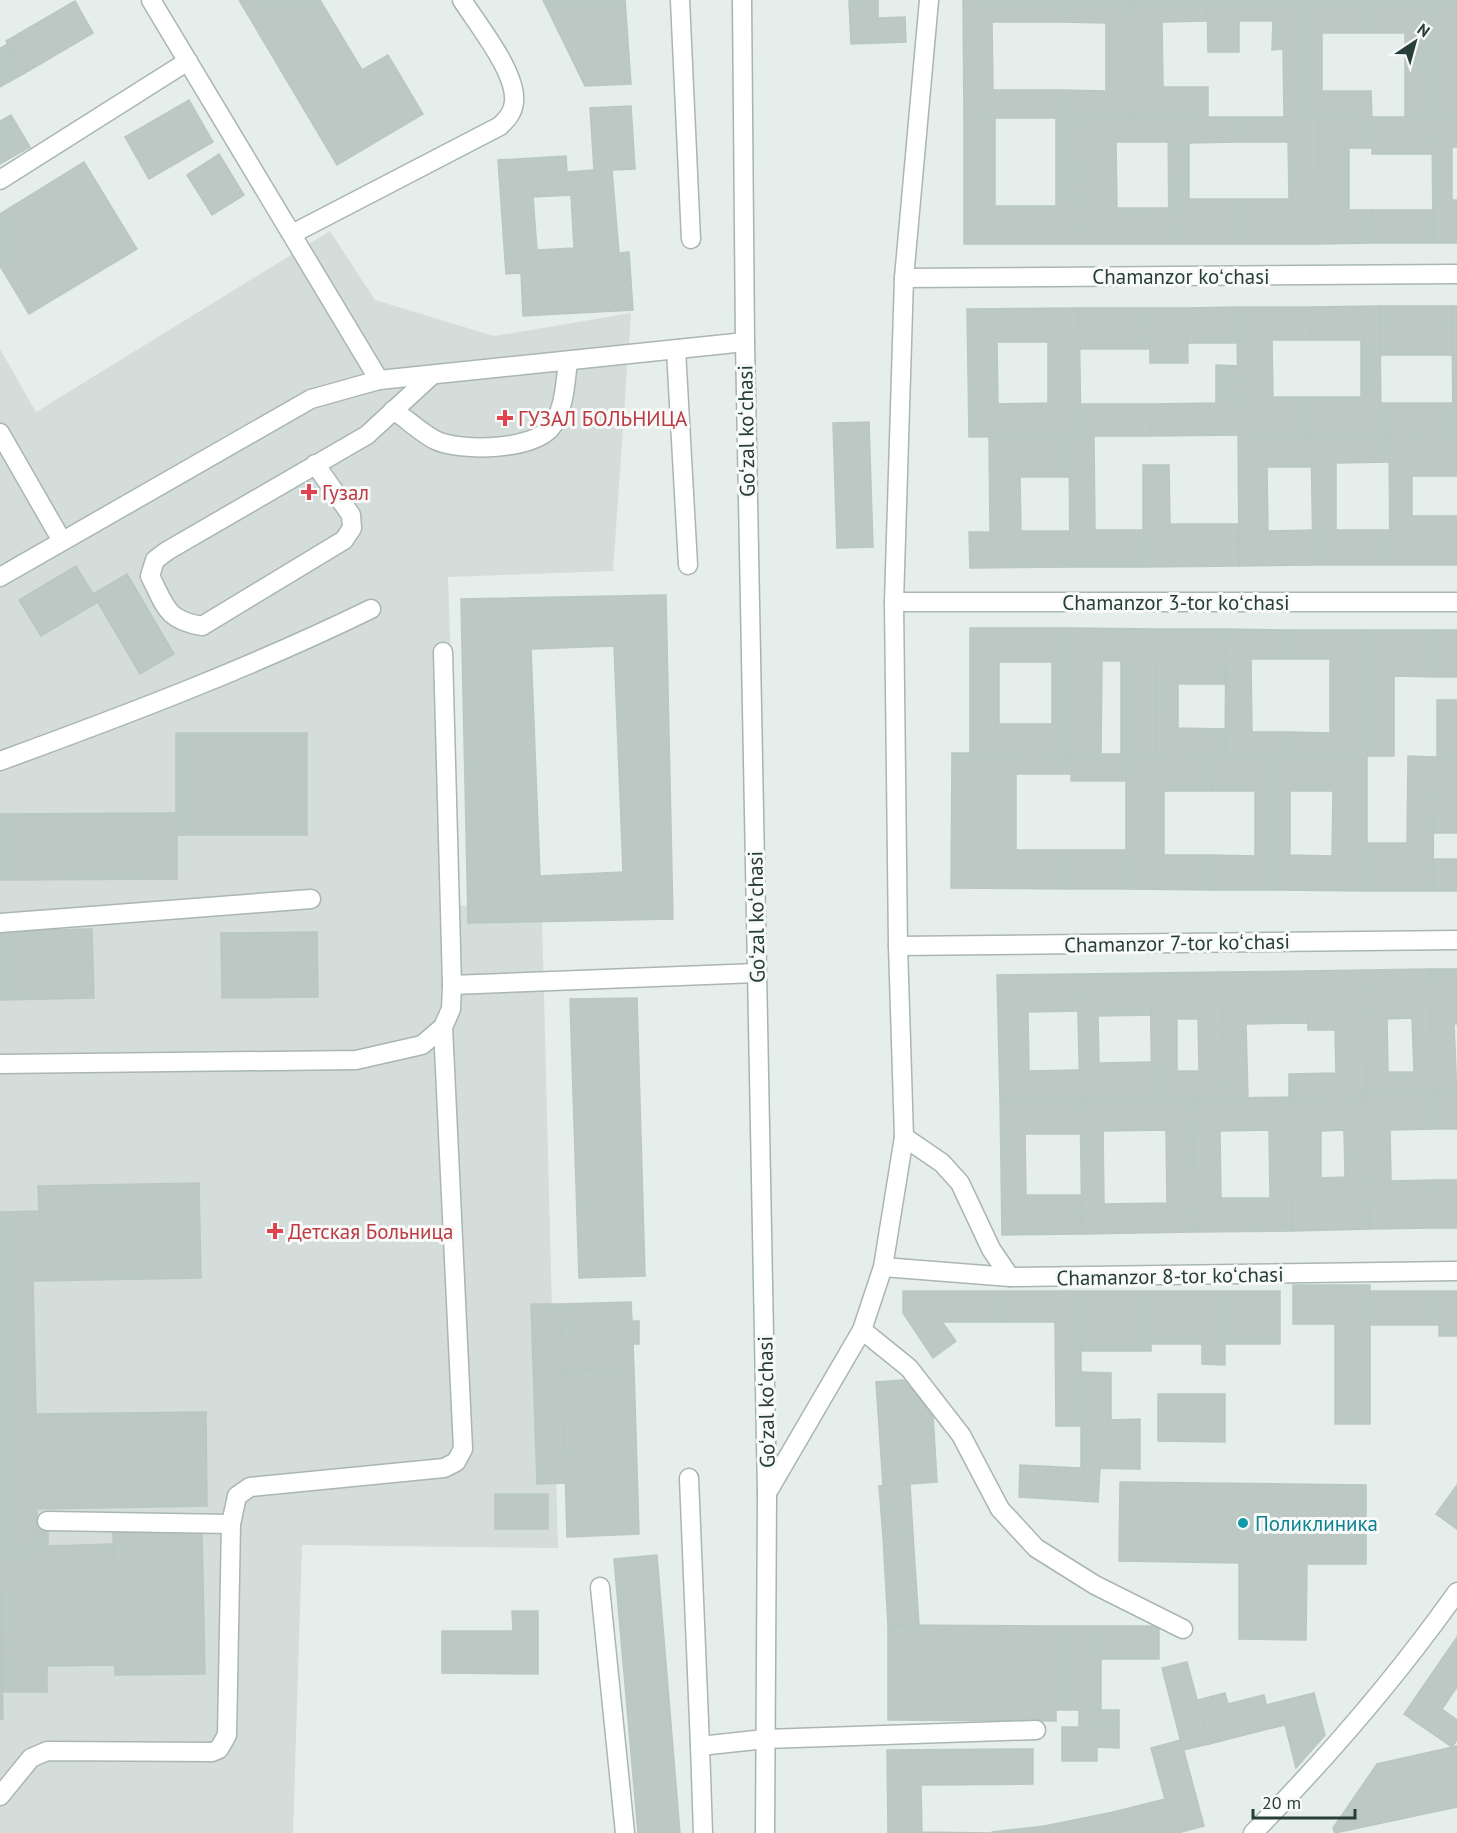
<svg xmlns="http://www.w3.org/2000/svg" width="1457" height="1833" viewBox="0 0 1457 1833" font-family="'PT Sans',sans-serif">
<style>
.built{fill:#d4ddda}
.building{fill:#bcc8c4;stroke:#b9c7c2;stroke-width:1.5;fill-rule:evenodd}
.lines{fill:none;stroke-linecap:round;stroke-linejoin:round}
.lane-casing{stroke:#a9b6b2;stroke-width:21}
.street-casing{stroke:#a9b6b2;stroke-width:21}
.secondary-casing{stroke:#a3b5b0;stroke-width:21}
.lane{stroke:#fff;stroke-width:18}
.street{stroke:#fff;stroke-width:18}
.secondary{stroke:#fff;stroke-width:18}
.health-dot{fill:#e0444e;stroke:#f7faf9;stroke-width:2}
.culture-dot{fill:#0f9aa8;stroke:#f7faf9;stroke-width:2}
.labels{text-anchor:middle;dominant-baseline:central;stroke-width:6;stroke-linejoin:round;paint-order:stroke}
.street-label{font-size:21px;fill:#273e3a;stroke:#f7faf9}
.health-label{font-size:21px;fill:#be3a42;stroke:#f7faf9;text-anchor:start}
.culture-label{font-size:21px;fill:#0d838f;stroke:#f7faf9;text-anchor:start}
</style>
<rect width="100%" height="100%" fill="#e6eeeb"/>
<path class="built" d="M330,231L375,300L494,336L631,313L613,571L448,577L459,905L542,917L558,1548L302,1545L293,1833H0V349L36,412Z"/>
<g class="building">
<path d="M239,0H320L362,70L388,55L423,114L337,165Z"/>
<path d="M543,0H625L631,84L585,86Z"/>
<path d="M849,0H878V18L905,17L906,42L851,44Z"/>
<path d="M963,0H1061V22H992L993,90H1062V118H964Z"/>
<path d="M1061,0H1134L1135,118H1062V90L1106,91V23L1061,22Z"/>
<path d="M1134,0H1207V21L1162,22L1163,87H1208V118H1135Z"/>
<path d="M1207,0H1302V117H1284L1283,49L1272,50L1273,21H1239V52H1208Z"/>
<path d="M1302,0H1371V33H1322V91H1371L1372,117H1302Z"/>
<path d="M1371,0H1432V117H1405V33H1371Z"/>
<rect x="1432" y="0" width="25" height="117"/>
<path d="M75,1L93,33L25,73L6,41Z"/>
<path d="M8,44L25,73L0,87V48Z"/>
<path d="M189,100L213,142L149,179L125,137Z"/>
<path d="M631,106L635,169L612,170L619,253L629,252L633,310L523,316L521,273L506,274L498,160L566,156L567,172L594,170L590,108ZM571,195L574,248L537,250L533,197Z"/>
<path d="M11,115L30,147L0,164V121Z"/>
<path d="M1168,117V142H1116L1117,208H1169V244H1086L1085,118Z"/>
<path d="M1168,117H1236V142L1189,143V199H1237V244H1169Z"/>
<path d="M1236,117H1319L1320,244H1237V199H1289L1288,142H1236Z"/>
<path d="M1319,117H1372V148H1349V210H1372V243L1320,244Z"/>
<rect x="1372" y="117" width="60" height="37"/>
<path d="M1432,117H1457V147H1452V200H1457V243H1433Z"/>
<path d="M964,118H995V206H1056V118H1085L1086,244H964Z"/>
<path d="M219,154L244,195L212,215L187,175Z"/>
<path d="M84,162L137,249L29,314L0,266V214Z"/>
<rect x="1372" y="210" width="61" height="33"/>
<rect x="1380" y="306" width="72" height="49"/>
<path d="M1380,306L1381,434H1311V397H1361V340H1311L1310,307Z"/>
<path d="M1452,306H1457V433H1453Z"/>
<path d="M1237,307V343H1187V308Z"/>
<path d="M1237,307H1310L1311,340H1272L1273,397H1311V434L1238,435Z"/>
<path d="M1079,308L1081,436L969,437L967,309ZM997,342H1048V403L998,404Z"/>
<path d="M1079,308H1149L1150,349H1080Z"/>
<path d="M1149,308H1187L1188,363H1150Z"/>
<path d="M1216,365L1237,366L1238,435L1151,436L1150,404L1216,403Z"/>
<path d="M1381,403H1453V433L1381,434Z"/>
<path d="M1081,404H1150L1151,436H1081Z"/>
<path d="M869,422L873,547L837,548L833,423Z"/>
<path d="M1453,433H1457V476H1412V516H1457V565H1390L1389,434Z"/>
<path d="M1311,434H1389V462L1336,463V530H1390V565H1313Z"/>
<path d="M1311,434L1312,467H1267L1268,531L1313,530V565L1239,566L1238,435Z"/>
<path d="M989,436H1069V477H1020L1021,531H1069L1070,567L970,568L969,532H990Z"/>
<path d="M1069,436H1094L1095,530H1143V567H1070Z"/>
<path d="M1143,465H1169L1170,524H1238L1239,566L1143,567Z"/>
<path d="M76,566L98,602L41,636L19,600Z"/>
<path d="M127,574L174,654L140,674L93,594Z"/>
<path d="M666,595L673,919L468,923L461,599ZM614,646L623,872L540,876L531,649Z"/>
<path d="M970,628H1071V754H970ZM999,662H1052V724H999Z"/>
<path d="M1071,628L1157,629L1156,755H1121V661H1102L1101,754H1071Z"/>
<path d="M1157,629H1226L1225,684H1178V728L1225,729V755H1156Z"/>
<path d="M1226,629L1290,630V659H1251L1252,732H1290V755H1225Z"/>
<path d="M1290,630H1367V756L1290,755V732L1330,733V659H1290Z"/>
<path d="M1367,630H1437V677L1394,676V756H1367Z"/>
<rect x="1437" y="630" width="20" height="47"/>
<rect x="1437" y="700" width="20" height="57"/>
<rect x="176" y="733" width="131" height="102"/>
<path d="M952,753L1071,754V774H1016V850H1071V889L951,888Z"/>
<rect x="1071" y="754" width="55" height="27"/>
<path d="M1126,754L1212,755V791H1164V855H1212V890L1126,889Z"/>
<path d="M1212,755H1277V890H1212V855L1255,856V791H1212Z"/>
<path d="M1277,755L1367,756V891L1277,890ZM1290,791H1333L1332,856L1290,855Z"/>
<path d="M1408,756L1434,757L1433,891H1367V843H1407Z"/>
<path d="M1434,757H1457V833H1433Z"/>
<path d="M177,813V879L0,880V814Z"/>
<rect x="1071" y="850" width="55" height="39"/>
<path d="M1434,859H1457V891H1433Z"/>
<path d="M92,929L94,998L0,1000V931Z"/>
<path d="M317,932L318,997L222,998L221,933Z"/>
<path d="M1430,969L1433,1095L1367,1096L1365,970ZM1412,1018L1414,1072H1388L1387,1019Z"/>
<path d="M1430,969H1457V1024H1454L1457,1095H1433Z"/>
<path d="M1365,970L1367,1096L1289,1097V1074L1336,1073L1335,1030H1308L1306,971Z"/>
<path d="M1306,971L1307,1023L1246,1024L1248,1098H1224L1222,972Z"/>
<path d="M1222,972L1224,1098L1152,1099L1150,973ZM1177,1019H1198L1199,1071H1177Z"/>
<path d="M1150,973L1151,1015L1098,1016L1099,1063L1152,1062V1099L1080,1100L1077,974Z"/>
<path d="M1077,974L1078,1011L1028,1012L1029,1071L1079,1070L1080,1100L1000,1101L997,975Z"/>
<path d="M637,998L645,1276L579,1278L570,999Z"/>
<rect x="1433" y="1095" width="24" height="34"/>
<path d="M1433,1095V1129L1390,1130L1391,1181L1434,1180L1435,1228L1369,1229L1367,1096Z"/>
<path d="M1367,1096L1369,1229L1292,1231L1289,1097ZM1344,1130L1345,1177L1321,1178V1131Z"/>
<path d="M1289,1097L1292,1231L1194,1232L1192,1099ZM1269,1130L1270,1198H1221L1220,1131Z"/>
<path d="M1152,1099H1192L1194,1232L1082,1234L1080,1100ZM1166,1130L1167,1203L1104,1204L1103,1131Z"/>
<path d="M1080,1100V1134H1025L1026,1195H1081L1082,1234L1002,1235L1000,1101Z"/>
<path d="M1434,1180H1457V1228H1435Z"/>
<path d="M199,1183L201,1278L33,1281L36,1414L206,1412L207,1506L37,1509L38,1552H0V1212L39,1211L38,1186Z"/>
<path d="M1293,1285H1370V1424H1335V1324H1293Z"/>
<path d="M903,1291H1002V1322H942L956,1341L933,1358L903,1313Z"/>
<path d="M1002,1291H1081V1426H1056L1055,1322H1002Z"/>
<rect x="1081" y="1291" width="70" height="60"/>
<path d="M1151,1291H1225V1365L1202,1364V1344H1151Z"/>
<rect x="1225" y="1291" width="55" height="53"/>
<rect x="1370" y="1291" width="69" height="34"/>
<rect x="1439" y="1291" width="18" height="45"/>
<path d="M631,1302L632,1321H639V1344H633L634,1368L562,1370L560,1304Z"/>
<path d="M531,1304H560L566,1483L537,1484Z"/>
<path d="M634,1368L639,1534L567,1537L562,1370Z"/>
<path d="M1081,1372L1111,1373V1420L1140,1419V1469L1081,1468Z"/>
<path d="M904,1380L933,1414L937,1482L883,1486L876,1382Z"/>
<path d="M1158,1394H1225V1442L1158,1441Z"/>
<path d="M1020,1465L1100,1469L1098,1502L1019,1497Z"/>
<path d="M1120,1482L1366,1485V1564H1307L1306,1640L1239,1639V1563L1119,1561Z"/>
<path d="M910,1484L913,1535L883,1537L879,1486Z"/>
<path d="M1457,1485V1529L1436,1514Z"/>
<rect x="495" y="1494" width="53" height="35"/>
<path d="M38,1528H48V1546L113,1544L115,1665L47,1666V1692H2L0,1552H38Z"/>
<path d="M202,1529L205,1674L115,1675L113,1530Z"/>
<path d="M913,1535L919,1625H888L883,1537Z"/>
<path d="M657,1555L680,1833H638L614,1559Z"/>
<path d="M0,1563L3,1719H0Z"/>
<path d="M512,1611H538V1674L442,1673V1631H513Z"/>
<path d="M888,1625L1056,1626V1721L888,1720Z"/>
<rect x="1056" y="1626" width="45" height="84"/>
<rect x="1101" y="1626" width="58" height="33"/>
<path d="M1457,1637V1687L1442,1709L1457,1720V1740L1452,1747L1404,1714Z"/>
<path d="M1187,1662L1209,1744L1183,1750L1162,1668Z"/>
<path d="M1225,1693L1228,1704L1264,1695L1272,1728L1209,1744L1198,1700Z"/>
<path d="M1314,1693L1325,1735L1296,1768L1285,1725L1272,1728L1266,1705Z"/>
<rect x="1079" y="1710" width="40" height="17"/>
<path d="M1062,1727H1119V1748L1097,1747V1761H1062Z"/>
<path d="M1181,1740L1204,1826L1178,1833H1112L1109,1813L1165,1799L1151,1748Z"/>
<path d="M1457,1746V1807L1335,1833L1333,1828L1377,1764Z"/>
<path d="M1033,1749V1784L921,1785L922,1832L992,1833H888L887,1750Z"/>
<path d="M1109,1813L1112,1833H1044V1826Z"/>
<path d="M1044,1826V1833H992V1832Z"/>
</g>
<g class="lines">
<defs>
<g id="lane">
<path d="M151,0L379,380"/>
<path d="M680,0L691,239"/>
<path d="M0,180L188,61"/>
<path d="M292,234L500,126C507,119 513,113 514,102C517,73 478,25 462,0"/>
<path d="M676,350L688,565"/>
<path d="M393,410C407,419 420,432 435,440C460,452 536,451 553,425C565,406 565,383 568,362"/>
<path d="M0,433L62,541"/>
<path d="M315,464L351,515L352,528L344,540L202,626C166,620 166,607 150,576L155,560L167,551L367,435L431,376"/>
<path d="M0,577L311,399L379,380L745,342"/>
<path d="M443,652L452,985"/>
<path d="M0,761C126,715 250,668 371,609"/>
<path d="M0,923L311,899"/>
<path d="M0,1064L356,1060L422,1045L443,1027L451,1009L452,985L757,973"/>
<path d="M862,1330L909,1368L961,1435L1000,1509L1036,1548L1095,1585L1183,1629"/>
<path d="M689,1478L700,1746L765,1739L1036,1730"/>
<path d="M47,1521L231,1524"/>
<path d="M600,1587L625,1833"/>
<path d="M700,1746L703,1833"/>
<path d="M0,1796L31,1758L47,1751L212,1752L219,1749L227,1735L231,1524L237,1496L250,1487L444,1468L456,1462L463,1449L443,1027"/>
</g>
<g id="street">
<path d="M904,278L1457,274"/>
<path d="M894,602H1457"/>
<path d="M898,946L1457,940"/>
<path d="M904,1137L942,1163L960,1183L991,1249L1010,1277"/>
<path d="M883,1267L1010,1277L1457,1271"/>
<path d="M767,1493L862,1330L883,1267L904,1137L898,946L894,602L904,278L929,0"/>
<path d="M1253,1833C1327,1758 1396,1678 1457,1592"/>
</g>
<path id="secondary" d="M742,0L745,342L767,1493L765,1833"/>
</defs>
<use href="#lane" class="lane-casing"/>
<use href="#street" class="street-casing"/>
<use href="#secondary" class="secondary-casing"/>
<use href="#lane" class="lane"/>
<use href="#street" class="street"/>
<use href="#secondary" class="secondary"/>
</g>
<g class="health-dot">
<path d="M502 409h6v6h6v6h-6v6h-6v-6h-6v-6h6z"/>
<path d="M306 483h6v6h6v6h-6v6h-6v-6h-6v-6h6z"/>
<path d="M272 1222h6v6h6v6h-6v6h-6v-6h-6v-6h6z"/>
</g>
<circle class="culture-dot" cx="1243" cy="1523" r="6"/>
<g class="labels">
<g class="street-label">
<text x="1181" y="276">Chamanzor koʻchasi</text>
<text transform="translate(746 431) rotate(-91)">Goʻzal koʻchasi</text>
<text x="1176" y="602">Chamanzor 3-tor koʻchasi</text>
<text transform="translate(756 917) rotate(-91)">Goʻzal koʻchasi</text>
<text transform="translate(1177 943) rotate(-1)">Chamanzor 7-tor koʻchasi</text>
<text transform="translate(1170 1276) rotate(-1)">Chamanzor 8-tor koʻchasi</text>
<text transform="translate(766 1402) rotate(-91)">Goʻzal koʻchasi</text>
</g>
<g class="health-label">
<text x="518" y="418">ГУЗАЛ БОЛЬНИЦА</text>
<text x="322" y="492">Гузал</text>
<text x="288" y="1231">Детская Больница</text>
</g>
<g class="culture-label">
<text x="1255" y="1523">Поликлиника</text>
</g>
</g>
<g transform="translate(1415 42) rotate(36)" stroke="#f7faf9" stroke-width="4.5" paint-order="stroke">
<path d="M0-4.5L10 22L0 15L-10 22Z" fill="#273e3a"/>
<text y="-9" font-size="16" font-weight="bold" text-anchor="middle" fill="#273e3a">N</text>
</g>
<path d="M1253 1809v9h102v-9" fill="none" stroke="#273e3a" stroke-width="3"/>
<text x="1262" y="1809" font-size="18" fill="#273e3a" stroke="#f7faf9" stroke-width="4.5" paint-order="stroke">20 m</text>
</svg>
